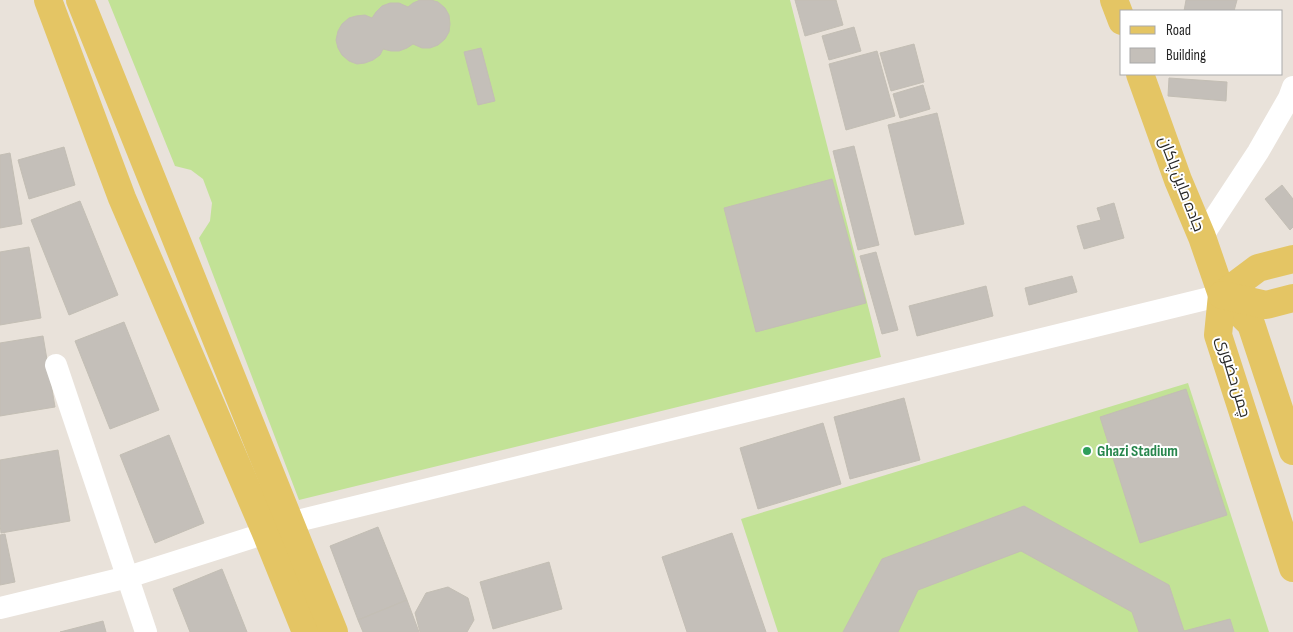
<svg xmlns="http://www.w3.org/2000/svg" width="1293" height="632" viewBox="0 0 1293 632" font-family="'Sofia Sans Condensed',Cairo,sans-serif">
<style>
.pitch{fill:#c2e296}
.building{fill:#c4bfb9;stroke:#c3beb4}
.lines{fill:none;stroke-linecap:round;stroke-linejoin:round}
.minor{stroke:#fff;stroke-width:22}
.major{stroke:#e4c564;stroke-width:28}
.leisure-dot{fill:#2e9e5b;stroke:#fff;stroke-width:2}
.labels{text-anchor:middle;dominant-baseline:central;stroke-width:4;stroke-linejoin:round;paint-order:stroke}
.street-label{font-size:16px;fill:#272727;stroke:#fff}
.leisure-label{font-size:16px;font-weight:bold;fill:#27864d;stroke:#fff;text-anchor:start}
</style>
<rect width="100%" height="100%" fill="#e9e2da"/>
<g class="pitch">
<path d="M108,0H790L881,357L299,500L199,238L210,221L212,203L203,179L191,170L175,166Z"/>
<path d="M1188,383L1269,632H778L741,519Z"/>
</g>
<g class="building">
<path d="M420,0H431L438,2L445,8L449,15L450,24L449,32L445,39L438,45L430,48H422L413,44L407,48L399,51H391L383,49L380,55L373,60L365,63L357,64L349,61L342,55L338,48L336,40L338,31L342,24L349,18L356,16L365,15L372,18L376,12L382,6L390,3H399L408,7L413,3Z"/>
<path d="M795,0H836L843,25L805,36Z"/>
<path d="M1186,0H1237L1234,11H1184Z"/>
<path d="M854,27L861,51L829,60L822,36Z"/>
<path d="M914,44L924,82L891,91L880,53Z"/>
<path d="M481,48L495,101L478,105L464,52Z"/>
<path d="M877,51L895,116L846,130L829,64Z"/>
<path d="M1169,78L1227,82L1226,101L1168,96Z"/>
<path d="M923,85L930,109L900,118L893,94Z"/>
<path d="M937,113L964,224L915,235L888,125Z"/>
<path d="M854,146L879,245L858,250L833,151Z"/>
<path d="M64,147L75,185L29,199L18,160Z"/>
<path d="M10,153L22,224L0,228V155Z"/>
<path d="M832,179L866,303L756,332L724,208Z"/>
<path d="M1282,185L1293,199V227L1290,230L1265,199Z"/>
<path d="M80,201L118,295L69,315L31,220Z"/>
<path d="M1114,203L1124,238L1084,249L1077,226L1101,220L1097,208Z"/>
<path d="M29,247L41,318L0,325V252Z"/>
<path d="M876,252L898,330L882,334L860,256Z"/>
<path d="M1072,276L1077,292L1029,305L1025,288Z"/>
<path d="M986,286L993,316L917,336L909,306Z"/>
<path d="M124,322L159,410L110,429L75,341Z"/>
<path d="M43,336L55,407L0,416V343Z"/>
<path d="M1186,389L1227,515L1140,543L1100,417Z"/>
<path d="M904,398L920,460L850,479L834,417Z"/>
<path d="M823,423L841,484L758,509L740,448Z"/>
<path d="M169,435L204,523L155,543L120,455Z"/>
<path d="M58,450L70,521L1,533L0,524V460Z"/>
<path d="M1024,506L1169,585L1184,631L1230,619L1234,632H1139L1132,612L1021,551L918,590L898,632H843L882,559Z"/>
<path d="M378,527L407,600L358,620L330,546Z"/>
<path d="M732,533L766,632H687L662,557Z"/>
<path d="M5,534L15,582L0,585V535Z"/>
<path d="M549,562L562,609L493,629L480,582Z"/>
<path d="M222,569L247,632H190L173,589Z"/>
<path d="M448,587L468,598L474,620L467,632H420L415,613L426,593Z"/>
<path d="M407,600L419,632H363L358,620Z"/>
<path d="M103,621L106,632H60Z"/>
</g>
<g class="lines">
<g class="minor">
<path d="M1202,237L1258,152L1289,98L1293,87"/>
<path d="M56,365L146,632"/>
<path d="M0,608L128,577L266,533L289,523L1222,295"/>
</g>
<g class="major">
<path d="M48,0L122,198L266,533L306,632"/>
<path d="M80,0L334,632"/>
<path d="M1114,0L1122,21"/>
<path d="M1140,74L1178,180L1202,237L1222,295L1251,324L1293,451"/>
<path d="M1222,295L1218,335L1293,568"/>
<path d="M1222,295L1258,268L1293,259"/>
<path d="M1222,295L1266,305L1293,298"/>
</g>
</g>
<circle class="leisure-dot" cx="1087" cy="451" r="5"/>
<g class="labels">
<g class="street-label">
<text transform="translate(1181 184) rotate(69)">جاده ماین پاکان</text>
<text transform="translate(1233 377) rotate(73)">چمن حضوری</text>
</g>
<g class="leisure-label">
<text x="1097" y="451">Ghazi Stadium</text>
</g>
</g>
<rect x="1120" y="10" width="162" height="65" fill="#ffffff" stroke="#a9a9a9"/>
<rect x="1130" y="26" width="25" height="8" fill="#e4c564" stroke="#a9a9a9"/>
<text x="1166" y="35" font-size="15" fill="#272727">Road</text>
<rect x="1130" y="48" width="25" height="15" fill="#c4bfb9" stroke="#a9a9a9"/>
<text x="1166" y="60" font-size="15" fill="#272727">Building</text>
</svg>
